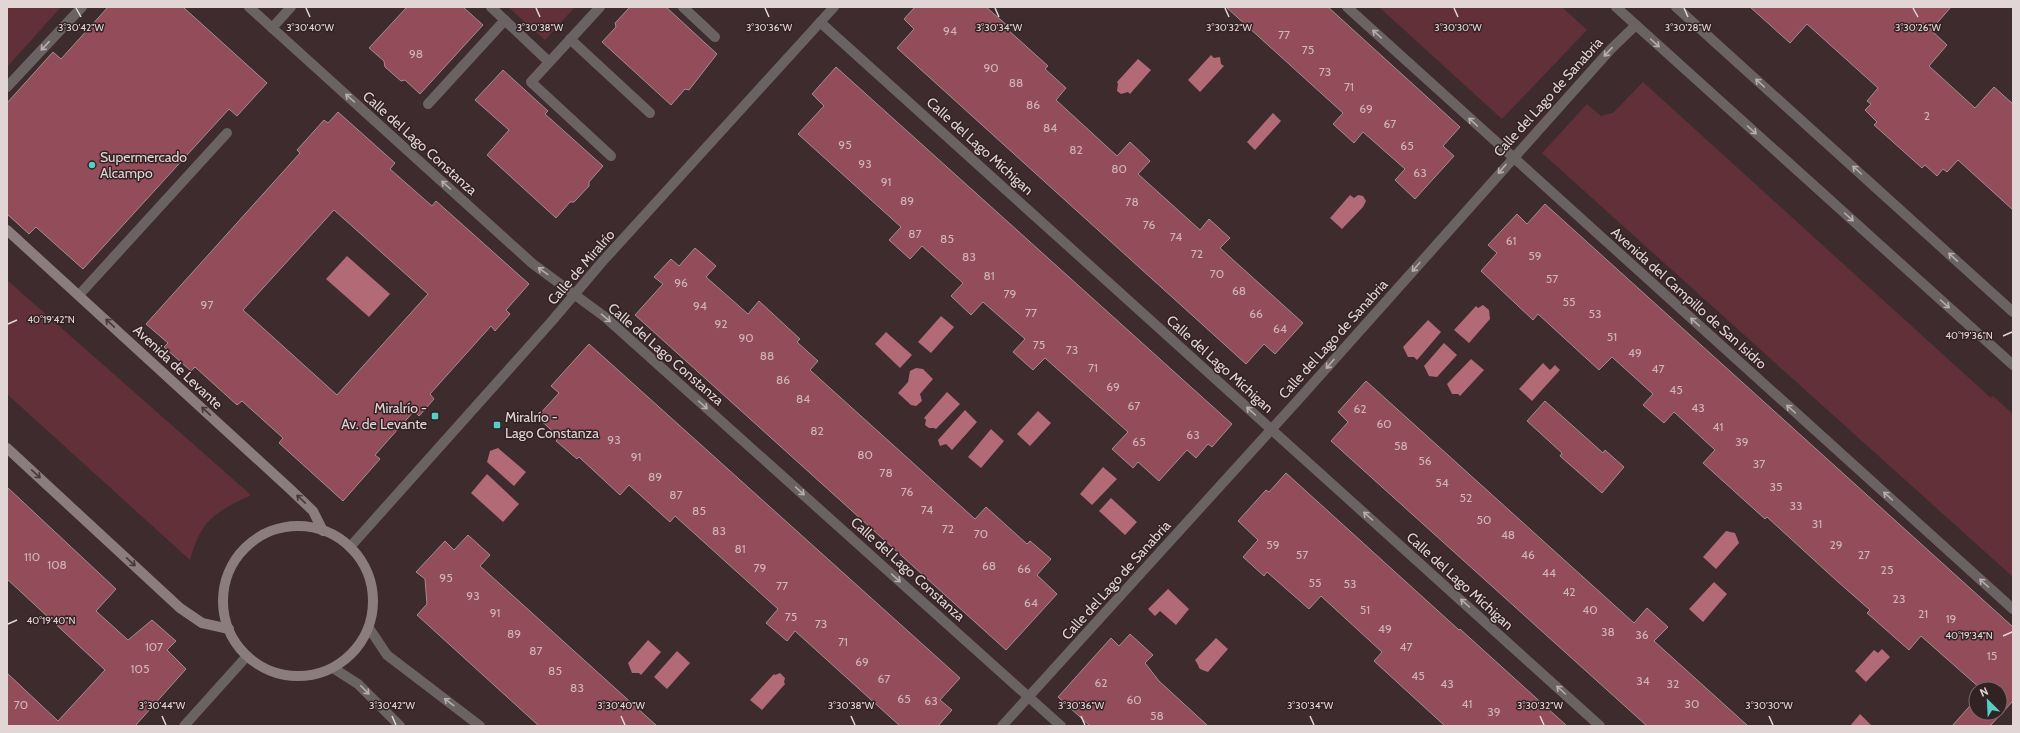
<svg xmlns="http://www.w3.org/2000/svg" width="2020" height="733" viewBox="0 0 2020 733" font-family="Cabin,sans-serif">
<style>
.green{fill:#613039}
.water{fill:#b36a77}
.building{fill:#934d5a;stroke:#a28c8f;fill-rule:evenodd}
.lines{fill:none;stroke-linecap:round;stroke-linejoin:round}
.lane{stroke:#6b6263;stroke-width:10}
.street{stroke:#6b6263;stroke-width:10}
.secondary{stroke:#8b7c7e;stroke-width:10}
.oneway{stroke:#b8adae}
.oneway2{stroke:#49383a}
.ticks{fill:none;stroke:#e1d5d6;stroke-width:1.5}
.poi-dot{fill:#55cec5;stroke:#332224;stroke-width:1.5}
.labels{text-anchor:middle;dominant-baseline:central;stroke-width:3;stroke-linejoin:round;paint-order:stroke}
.number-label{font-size:12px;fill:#ceb3b7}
.street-label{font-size:14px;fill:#e1d5d6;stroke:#332224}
.poi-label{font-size:14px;fill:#e1d5d6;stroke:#332224;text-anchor:start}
.ticks-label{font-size:10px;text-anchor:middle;fill:#e1d5d6;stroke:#332224;stroke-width:3;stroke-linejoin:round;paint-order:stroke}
</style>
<rect width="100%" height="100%" fill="#3d2b2e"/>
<g class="green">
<path d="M7,7H61L7,67Z"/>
<path d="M508,7H575L545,40Z"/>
<path d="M1379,7H1562L1587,30L1502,119Z"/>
<path d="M1643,82L1991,398L1993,396L2013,414V577L1542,153L1587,104L1601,116L1613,113Z"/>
<path d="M7,280L251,495C215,512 201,520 190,560L7,394Z"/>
</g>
<g class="water">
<path d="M1211,55L1214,58L1220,57L1221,64L1224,66L1200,92L1188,80Z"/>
<path d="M1138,59L1151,70L1130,94L1128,92L1121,94L1117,91L1118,84L1117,82Z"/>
<path d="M1273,113L1281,121L1255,150L1247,142Z"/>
<path d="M1350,195L1354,198L1358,195L1363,196L1366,201L1363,207L1342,229L1330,218Z"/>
<path d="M347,256L390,294L369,317L326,279Z"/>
<path d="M1483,305L1489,310L1490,319L1469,343L1454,330L1476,306L1478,308Z"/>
<path d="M941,316L954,327L931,353L918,342Z"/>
<path d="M1428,320L1441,332L1417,360L1414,357H1408L1403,347Z"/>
<path d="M886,332L912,355L900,368L875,344Z"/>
<path d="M1444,343L1457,355L1437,377L1429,376L1424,366Z"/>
<path d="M1471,359L1484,370L1460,396L1458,394H1452L1447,384Z"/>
<path d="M1543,363L1550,370L1555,365L1560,370L1532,401L1519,389Z"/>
<path d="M916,368L923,369L933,379L920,394L922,401L916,406L911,405L898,393L908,382L910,371Z"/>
<path d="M947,392L960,404L936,429L934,428H929L925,425L926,420L924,418Z"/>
<path d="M965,410L977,422L952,450L946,444L940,446L938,440Z"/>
<path d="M1038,411L1051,423L1030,446L1017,434Z"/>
<path d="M991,429L1004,441L981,468L968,457Z"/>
<path d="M498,448L526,472L514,486L487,462L490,451Z"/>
<path d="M1103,467L1117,479L1092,505L1080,494Z"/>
<path d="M487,474L519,504L503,522L471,493Z"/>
<path d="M1111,498L1137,522L1125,535L1099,511Z"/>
<path d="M1726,531L1735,533L1739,543L1716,569L1703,557Z"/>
<path d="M1714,582L1727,594L1703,622L1689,609Z"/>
<path d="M1168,589L1189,609L1176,625L1160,611L1155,616L1148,609Z"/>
<path d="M1216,638L1228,649L1208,672C1195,667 1202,670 1195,660Z"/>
<path d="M648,640L661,652L641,675L639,673H632L628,663Z"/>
<path d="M1882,649L1890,657L1866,682L1855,671L1874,650L1878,653Z"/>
<path d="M677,651L690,663L667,689L654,677Z"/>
<path d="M780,673L785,678L784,682L785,684L762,710L750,700L774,674L775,675Z"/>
<path d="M1860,714L1872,726H1850Z"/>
</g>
<g class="building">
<path d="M108,7H183L267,83L237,116L229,109L83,269L36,227L29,234L7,214V103L53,52L61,59Z"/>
<path d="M407,7H463L483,25L420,94L405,80L401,81L385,67L384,61L369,48Z"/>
<path d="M630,7H666L717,54L689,90L685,89L671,105L602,42L616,27L615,23Z"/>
<path d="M915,7H986L1009,27L1007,29L1048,66L1045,69L1066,88L1056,100L1117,156L1130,142L1150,161L1138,174L1200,230L1209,219L1230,238L1220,248L1303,323L1275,354L1264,344L1246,364L897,48L914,29L904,19Z"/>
<path d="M1226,7H1328L1460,127L1443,146L1454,156L1415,199L1395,180L1405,169L1363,132L1354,143L1333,124L1343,113Z"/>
<path d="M1750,7H1951L1931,30L1947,45L1929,66L1975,108L1994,87L2013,104V210L1958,160L1947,172L1943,169L1937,176L1925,165L1922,168L1874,125L1877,122L1865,110L1871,104L1867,101L1878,88L1807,24L1790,43Z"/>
<path d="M836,67L1232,424L1212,447L1208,444L1196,458L1187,450L1159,481L1138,462L1133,468L1112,449L1128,432L1045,358L1033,370L1013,352L1025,339L983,302L971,315L951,296L963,283L922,246L910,259L889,240L901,227L798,134L824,106L812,94Z"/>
<path d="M503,70L548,111L545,114L603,166L589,182V186L574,202H570L556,218L487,155L509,130L475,100Z"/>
<path d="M338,112L395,163L390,169L432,206L436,201L529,284L506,310L510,314L495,331L491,326L430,394L434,399L419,416L414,411L375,455L380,459L343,501L279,443L283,438L242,401L237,405L195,367L191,371L164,347L168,343L146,324L300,153L297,150L324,120L328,123ZM334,210L428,294L337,395L243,310Z"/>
<path d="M1545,204L2013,627V701L1990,726H1952L1976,699V713H2000V689H1981L1921,636L1909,650L1867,613L1870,610L1837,581L1767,517L1765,519L1703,463L1715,450L1674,412L1664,423L1643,405L1653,394L1612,357L1599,370L1538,314L1533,320L1481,271L1497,253L1488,245L1517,214L1527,224Z"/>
<path d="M695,248L716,266L706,277L748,314L759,301L800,339L797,342L818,361L810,370L975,519L986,507L1027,544L1030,541L1051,559L1037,575L1057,594L1006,650L635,315L663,284L654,277L671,259L679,266Z"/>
<path d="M589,344L960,678L940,700L952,710L938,726H900L795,631L787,641L766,623L778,609L675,516L670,522L629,485L620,495L579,457L577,459L556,441L559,437L537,417L559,393L551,386Z"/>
<path d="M1366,381L1634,623L1647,608L1668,627L1654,641L1748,726H1647L1331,441L1348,422L1338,412Z"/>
<path d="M1545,401L1603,453L1605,450L1624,467L1602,493L1560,456L1562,453L1527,421Z"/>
<path d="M1286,473L1459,630L1460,629L1567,726H1445L1374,661L1382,652L1321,596L1309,609L1267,572L1264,576L1243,557L1258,540L1238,521L1266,490L1269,492Z"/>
<path d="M7,487L116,589L96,611L128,640L152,620L176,641L167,650L186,669L135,726H7V673L58,721L105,670L7,579Z"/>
<path d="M468,535L490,555L480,566L657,726H539L417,615L427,604L425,579L416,572L445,541L454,550Z"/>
<path d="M1130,634L1153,655L1145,663L1159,681L1208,726H1090L1058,697L1111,638L1119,646Z"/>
</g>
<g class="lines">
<g class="lane">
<path d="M491,7L549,62"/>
<path d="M600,7L531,82L611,156"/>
<path d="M683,7L715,37"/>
<path d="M272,28L291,7"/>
<path d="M570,39L650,113"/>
<path d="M428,104L505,20"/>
<path d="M79,295L227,133"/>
</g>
<g class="street">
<path d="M249,7L533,264L605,317L1061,726"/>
<path d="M1347,7L2013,609"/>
<path d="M1616,7L2013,365"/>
<path d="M1676,7L2013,312"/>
<path d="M820,22L1600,726"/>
<path d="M7,87L82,7"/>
<path d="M350,547L551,322L602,262L834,7"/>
<path d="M369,628L387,655L480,726"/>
<path d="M333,668L358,684L400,726"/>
<path d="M184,726L247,656"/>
<path d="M1002,726L1299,399L1611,49L1636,25"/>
</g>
<g class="secondary">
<path d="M7,230L290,489L313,511L323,531"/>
<path d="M7,448L180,608L202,623L229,629"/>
<circle cx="298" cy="601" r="75"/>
</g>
</g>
<defs><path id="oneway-shaft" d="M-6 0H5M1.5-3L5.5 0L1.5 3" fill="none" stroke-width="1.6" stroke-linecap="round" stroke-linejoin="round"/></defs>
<g class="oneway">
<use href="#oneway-shaft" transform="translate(1377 34) rotate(-138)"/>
<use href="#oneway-shaft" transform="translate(1655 43) rotate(42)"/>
<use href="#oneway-shaft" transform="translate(45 46) rotate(133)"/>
<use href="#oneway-shaft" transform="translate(1608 52) rotate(133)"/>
<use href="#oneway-shaft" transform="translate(1760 83) rotate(-138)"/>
<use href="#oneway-shaft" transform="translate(350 98) rotate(-138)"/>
<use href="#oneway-shaft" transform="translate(1473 122) rotate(-138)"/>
<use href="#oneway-shaft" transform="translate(1752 130) rotate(42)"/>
<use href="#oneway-shaft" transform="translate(1502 169) rotate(131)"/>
<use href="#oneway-shaft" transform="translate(1857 170) rotate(-138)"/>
<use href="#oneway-shaft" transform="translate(446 185) rotate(-138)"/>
<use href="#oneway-shaft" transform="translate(1849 217) rotate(42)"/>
<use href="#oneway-shaft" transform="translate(1953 257) rotate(-137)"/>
<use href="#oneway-shaft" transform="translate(1416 267) rotate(131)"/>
<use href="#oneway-shaft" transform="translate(543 271) rotate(-144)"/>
<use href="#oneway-shaft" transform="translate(1945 304) rotate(42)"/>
<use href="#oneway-shaft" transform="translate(606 318) rotate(40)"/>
<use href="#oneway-shaft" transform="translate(1695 322) rotate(-138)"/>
<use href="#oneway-shaft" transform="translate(1330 364) rotate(131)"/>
<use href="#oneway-shaft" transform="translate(703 405) rotate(42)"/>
<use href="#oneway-shaft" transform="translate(1791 409) rotate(-138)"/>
<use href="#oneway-shaft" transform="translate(1251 411) rotate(-138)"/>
<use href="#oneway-shaft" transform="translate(800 491) rotate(42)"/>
<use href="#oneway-shaft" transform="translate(1888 496) rotate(-138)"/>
<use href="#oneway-shaft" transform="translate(1368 516) rotate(-138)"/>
<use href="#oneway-shaft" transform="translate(896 578) rotate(42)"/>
<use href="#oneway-shaft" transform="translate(1984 583) rotate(-138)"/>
<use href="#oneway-shaft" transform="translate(1465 603) rotate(-138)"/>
<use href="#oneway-shaft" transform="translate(365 690) rotate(45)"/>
<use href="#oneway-shaft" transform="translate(1561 690) rotate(-138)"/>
<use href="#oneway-shaft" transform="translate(449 702) rotate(-143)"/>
</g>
<g class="oneway2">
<use href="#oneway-shaft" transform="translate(110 323) rotate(-137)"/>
<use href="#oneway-shaft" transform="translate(206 411) rotate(-137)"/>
<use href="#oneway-shaft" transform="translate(36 474) rotate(43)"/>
<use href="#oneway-shaft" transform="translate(301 499) rotate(-136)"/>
<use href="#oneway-shaft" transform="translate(131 562) rotate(43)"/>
</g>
<path class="ticks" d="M76,8L81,17M306,8L310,17M536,8L540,17M765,8L769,17M995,8L999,17M1225,8L1229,17M1454,8L1458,17M1684,8L1688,17M1913,8L1918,17M8,324L17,320M2003,336L2012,332M8,624L17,620M2003,636L2012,632M162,716L166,725M392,716L396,725M621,716L625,725M851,716L855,725M1081,716L1085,725M1310,716L1314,725M1540,716L1544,725M1769,716L1773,725"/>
<g class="poi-dot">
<circle cx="92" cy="165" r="4"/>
<rect x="431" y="412" width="8" height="8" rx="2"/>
<rect x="493" y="421" width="8" height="8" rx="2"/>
</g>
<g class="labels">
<g class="number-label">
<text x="950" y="30">94</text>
<text x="1284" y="34">77</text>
<text x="1308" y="49">75</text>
<text x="416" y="53">98</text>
<text x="991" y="67">90</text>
<text x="1325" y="71">73</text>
<text x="1016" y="82">88</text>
<text x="1349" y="86">71</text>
<text x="1033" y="104">86</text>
<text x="1366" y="108">69</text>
<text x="1927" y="115">2</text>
<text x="1390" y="123">67</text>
<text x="1050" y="127">84</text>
<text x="845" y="144">95</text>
<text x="1407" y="145">65</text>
<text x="1076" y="149">82</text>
<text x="865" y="163">93</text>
<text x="1119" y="168">80</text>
<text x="1420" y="172">63</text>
<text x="886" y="181">91</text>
<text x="907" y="200">89</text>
<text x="1132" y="201">78</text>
<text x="1149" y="224">76</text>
<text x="915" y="233">87</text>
<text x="1176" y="236">74</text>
<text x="947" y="238">85</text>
<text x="1511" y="240">61</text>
<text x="1197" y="253">72</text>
<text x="1535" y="255">59</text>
<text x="969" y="256">83</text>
<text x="1217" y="273">70</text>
<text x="989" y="275">81</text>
<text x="1552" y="278">57</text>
<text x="681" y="282">96</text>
<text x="1239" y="290">68</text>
<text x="1010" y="293">79</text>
<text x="1569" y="301">55</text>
<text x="207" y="304">97</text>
<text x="700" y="305">94</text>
<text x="1031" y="312">77</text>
<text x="1256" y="313">66</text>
<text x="1595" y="313">53</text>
<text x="721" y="323">92</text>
<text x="1280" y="328">64</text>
<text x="1612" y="336">51</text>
<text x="746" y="337">90</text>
<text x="1039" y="344">75</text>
<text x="1072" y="349">73</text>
<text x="1635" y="352">49</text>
<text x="767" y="355">88</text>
<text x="1093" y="367">71</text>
<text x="1658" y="368">47</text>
<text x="783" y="379">86</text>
<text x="1113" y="386">69</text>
<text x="1676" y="389">45</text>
<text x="803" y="398">84</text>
<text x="1134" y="405">67</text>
<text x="1698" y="407">43</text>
<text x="1360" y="408">62</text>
<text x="1384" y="423">60</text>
<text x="1718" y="426">41</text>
<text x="817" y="430">82</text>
<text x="1193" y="434">63</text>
<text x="614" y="439">93</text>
<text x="1139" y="441">65</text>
<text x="1742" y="441">39</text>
<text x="1401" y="445">58</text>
<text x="865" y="454">80</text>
<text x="636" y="456">91</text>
<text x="1425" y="460">56</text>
<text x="1759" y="463">37</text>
<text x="886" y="472">78</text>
<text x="655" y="476">89</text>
<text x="1442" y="482">54</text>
<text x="1776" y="486">35</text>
<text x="907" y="491">76</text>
<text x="676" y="494">87</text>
<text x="1466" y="497">52</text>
<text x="1796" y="505">33</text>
<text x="927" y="509">74</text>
<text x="699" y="510">85</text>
<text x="1484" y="519">50</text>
<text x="1817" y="523">31</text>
<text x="948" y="528">72</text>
<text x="719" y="530">83</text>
<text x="981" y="533">70</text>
<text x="1508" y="534">48</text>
<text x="1273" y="544">59</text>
<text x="1836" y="544">29</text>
<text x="740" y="548">81</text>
<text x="1302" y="554">57</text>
<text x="1528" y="554">46</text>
<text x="1864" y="554">27</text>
<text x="32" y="556">110</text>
<text x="57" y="564">108</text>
<text x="989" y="565">68</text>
<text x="760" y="567">79</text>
<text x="1024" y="568">66</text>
<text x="1887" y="569">25</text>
<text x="1549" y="572">44</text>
<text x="446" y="577">95</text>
<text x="1315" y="582">55</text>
<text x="1350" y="583">53</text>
<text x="782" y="585">77</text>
<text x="1569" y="591">42</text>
<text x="473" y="595">93</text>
<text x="1899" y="598">23</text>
<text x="1031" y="602">64</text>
<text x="1365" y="609">51</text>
<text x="1590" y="609">40</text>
<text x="495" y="612">91</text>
<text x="1923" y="613">21</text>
<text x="791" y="616">75</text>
<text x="1951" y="618">19</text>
<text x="821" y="623">73</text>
<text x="1385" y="628">49</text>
<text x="1608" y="631">38</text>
<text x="514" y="633">89</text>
<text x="1642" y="634">36</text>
<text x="843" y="641">71</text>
<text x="154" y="646">107</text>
<text x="1406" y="646">47</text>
<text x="536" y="650">87</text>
<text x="1992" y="655">15</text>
<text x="862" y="661">69</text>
<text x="140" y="668">105</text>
<text x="555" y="670">85</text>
<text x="1418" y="675">45</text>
<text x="884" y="678">67</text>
<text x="1643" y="680">34</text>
<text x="1101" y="682">62</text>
<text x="1447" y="683">43</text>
<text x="1673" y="683">32</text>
<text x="577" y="687">83</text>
<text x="904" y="698">65</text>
<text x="1134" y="699">60</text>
<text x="931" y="700">63</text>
<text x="1467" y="703">41</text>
<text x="1692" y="703">30</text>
<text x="21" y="704">70</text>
<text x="1494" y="711">39</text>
<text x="1157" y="715">58</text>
</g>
<g class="street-label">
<text transform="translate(1548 97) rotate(-48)">Calle del Lago de Sanabria</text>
<text transform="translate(420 143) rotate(42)">Calle del Lago Constanza</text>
<text transform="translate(980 146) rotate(42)">Calle del Lago Míchigan</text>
<text transform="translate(581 267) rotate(-49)">Calle de Miralrío</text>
<text transform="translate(1689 298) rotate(42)">Avenida del Campillo de San Isidro</text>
<text transform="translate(1333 339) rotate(-48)">Calle del Lago de Sanabria</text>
<text transform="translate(666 354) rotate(41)">Calle del Lago Constanza</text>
<text transform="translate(1220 364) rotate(42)">Calle del Lago Míchigan</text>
<text transform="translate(178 367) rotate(43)">Avenida de Levante</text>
<text transform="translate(908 569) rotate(42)">Calle del Lago Constanza</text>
<text transform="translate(1116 580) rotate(-48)">Calle del Lago de Sanabria</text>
<text transform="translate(1460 581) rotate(42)">Calle del Lago Míchigan</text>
</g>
<g class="poi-label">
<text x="100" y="157">Supermercado<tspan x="100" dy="16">Alcampo</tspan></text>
<text x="427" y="408" text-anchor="end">Miralrío -<tspan x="427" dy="16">Av. de Levante</tspan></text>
<text x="505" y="417">Miralrío -<tspan x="505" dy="16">Lago Constanza</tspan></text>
</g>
</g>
<g class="ticks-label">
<text x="81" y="31">3°30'42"W</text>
<text x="310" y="31">3°30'40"W</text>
<text x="540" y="31">3°30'38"W</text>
<text x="769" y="31">3°30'36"W</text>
<text x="999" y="31">3°30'34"W</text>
<text x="1229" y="31">3°30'32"W</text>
<text x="1458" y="31">3°30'30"W</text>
<text x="1688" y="31">3°30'28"W</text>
<text x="1918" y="31">3°30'26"W</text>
<text x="51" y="323">40°19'42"N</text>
<text x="1969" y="339">40°19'36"N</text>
<text x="51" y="624">40°19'40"N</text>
<text x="1969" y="639">40°19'34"N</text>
<text x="162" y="709">3°30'44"W</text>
<text x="392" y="709">3°30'42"W</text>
<text x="621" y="709">3°30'40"W</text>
<text x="851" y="709">3°30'38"W</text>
<text x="1081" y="709">3°30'36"W</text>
<text x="1310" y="709">3°30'34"W</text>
<text x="1540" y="709">3°30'32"W</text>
<text x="1769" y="709">3°30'30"W</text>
</g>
<rect width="2020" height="733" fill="none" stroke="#e1d5d6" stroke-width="16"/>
<g transform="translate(1988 701) rotate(336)"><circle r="19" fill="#332224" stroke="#796a6b"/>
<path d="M0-3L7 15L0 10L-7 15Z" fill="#55cec5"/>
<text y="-6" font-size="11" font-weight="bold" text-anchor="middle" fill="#e1d5d6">N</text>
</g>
</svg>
